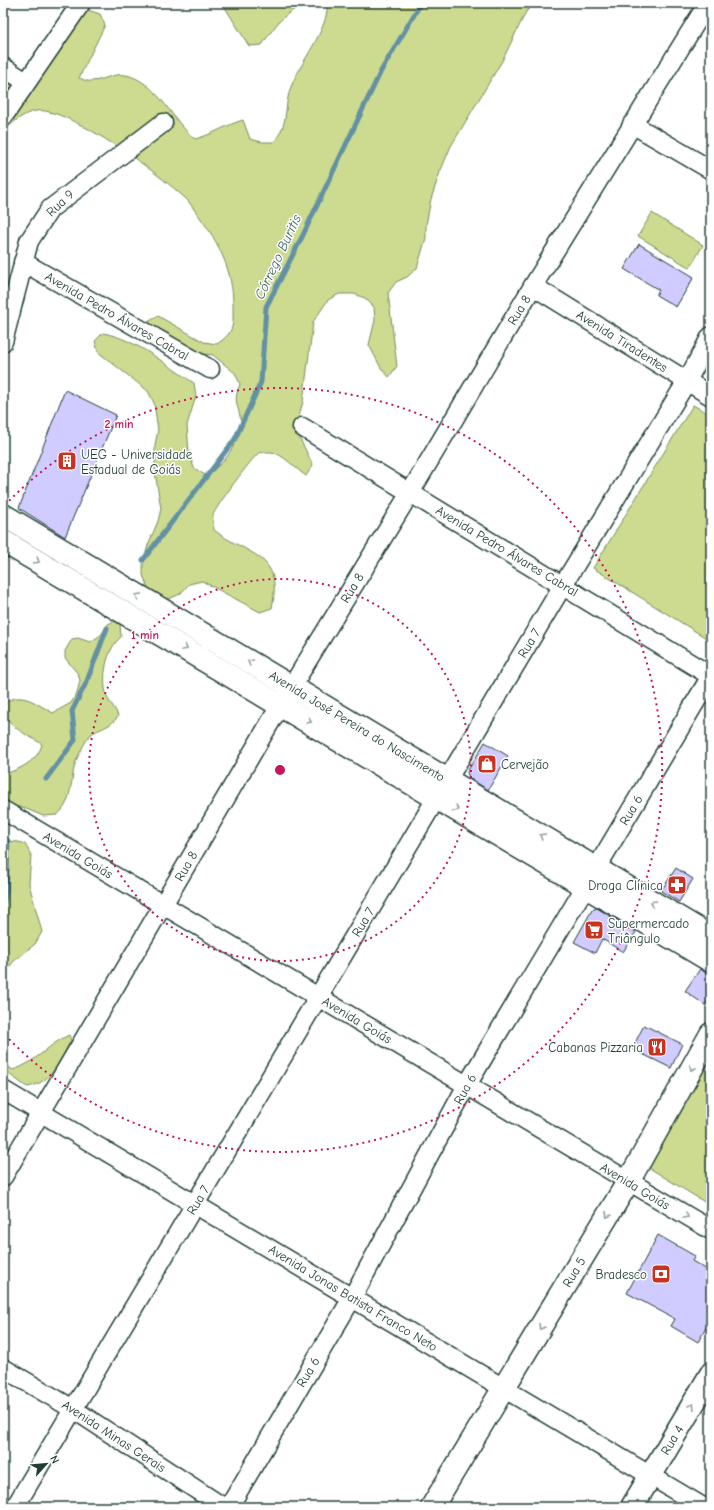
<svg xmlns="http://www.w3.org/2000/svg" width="714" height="1510" viewBox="0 0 714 1510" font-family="'Comic Neue',sans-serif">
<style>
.green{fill:#ccdb8f;stroke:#768c62}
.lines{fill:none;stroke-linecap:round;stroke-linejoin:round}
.stream{stroke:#6291a4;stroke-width:5}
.building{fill:#d1ccff;stroke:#1f3d34}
.minor-casing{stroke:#1f3d34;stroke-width:21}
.tertiary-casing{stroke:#1f3d34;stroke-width:25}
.primary-casing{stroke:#1f3d34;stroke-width:25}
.minor{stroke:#fff;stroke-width:18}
.tertiary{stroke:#fff;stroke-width:22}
.primary{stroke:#fff;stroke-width:22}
.oneway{stroke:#8f9e9a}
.ring{fill:none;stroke:#c2185b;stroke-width:2;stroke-dasharray:2 4}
.labels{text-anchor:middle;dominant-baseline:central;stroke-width:3;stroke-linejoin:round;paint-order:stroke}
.street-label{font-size:13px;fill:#1f3d34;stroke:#fff}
.poi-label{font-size:13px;fill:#1f3d34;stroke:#fff;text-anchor:start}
.water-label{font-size:14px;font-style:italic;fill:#3b6062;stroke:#fff}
.centre{fill:#c2185b;stroke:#fff;stroke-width:2}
.ring-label{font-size:12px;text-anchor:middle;font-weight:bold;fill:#c2185b;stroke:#fff;stroke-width:3;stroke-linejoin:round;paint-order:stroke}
</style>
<rect width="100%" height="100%" fill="#fff"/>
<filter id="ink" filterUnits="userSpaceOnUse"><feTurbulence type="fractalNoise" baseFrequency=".025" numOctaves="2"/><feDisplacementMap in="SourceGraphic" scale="8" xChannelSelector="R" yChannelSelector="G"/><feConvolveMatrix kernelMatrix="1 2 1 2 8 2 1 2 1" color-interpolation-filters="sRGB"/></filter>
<g filter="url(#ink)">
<g class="green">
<path d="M220,3H306C282,15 277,23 262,45L249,46L226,9Z"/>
<path d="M327,3H534L526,12L502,61L451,146L440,172L431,199L426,225V238L417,268L407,277L396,282L388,293L397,366L389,377L381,368L369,345L375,320L374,307L365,298L354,294H339L328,300L313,322L303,402L295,429L313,465L306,476C297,470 282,453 271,452C267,452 262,452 259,453C253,456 215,508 213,515C212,519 214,525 214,530C247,556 284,552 272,608L260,612L202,581L189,584L180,594L169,599L156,596L148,588L143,575V564L148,545L158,521L161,509L155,472V445L158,430L154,403L148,391L98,352L95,341L103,333C136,339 166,365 194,383L196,396L187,425L189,453L194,468L205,475C223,465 231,454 238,435C239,431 241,427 241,423C239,404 232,404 240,384L235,373L213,355L186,352L150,336L148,322L158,316L204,342L217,344C235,332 233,325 233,305C233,271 219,243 199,216C194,210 190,202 184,197C156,172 124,150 92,131C79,124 51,108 36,111C23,113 11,124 3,132V85L23,84L47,70L50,45L85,9L100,14L105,25L79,78C83,79 87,82 91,81C105,81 114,71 130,76C160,86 172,121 195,139C212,135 226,125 243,120L250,139L262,142H274C290,121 283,111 290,90C298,64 330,29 327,3Z"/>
<path d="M652,213L703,245L690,268L638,236Z"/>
<path d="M693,405L711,415V641L593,568Z"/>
<path d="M114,621L120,624L121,637C106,649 101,679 107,697C110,704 116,708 118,716C110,730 93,728 87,739C83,746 79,754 76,761C70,779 73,803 57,815L43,816L24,808L3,804V774C18,771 39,760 42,744C26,734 3,725 3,704C21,690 35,703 53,713L71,703L77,693L80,680L78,674L65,658V651L72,639L78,638L90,642L101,635L108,624Z"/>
<path d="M3,841L19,842L25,844L31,855L29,884L42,932L35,944L13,962L3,977Z"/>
<path d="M69,1035L71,1040C61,1059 51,1084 27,1087L3,1070V1063L13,1070C36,1063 48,1044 69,1035Z"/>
<path d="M711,1058V1206L646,1166Z"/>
</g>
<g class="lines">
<g class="stream">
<path d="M143,560L235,439L261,382L266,307L302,237L381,71L421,3"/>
<path d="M46,779L75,740L72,711L87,681L107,628"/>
<path d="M3,907L6,891L8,841"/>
</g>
</g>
<g class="building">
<path d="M639,244L694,277L676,307L656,295L659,290L624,269Z"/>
<path d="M65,390L116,415L65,537L19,508Z"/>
<path d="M485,742L508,756L488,790L469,778L467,772Z"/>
<path d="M676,868L693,879L679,902L661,891Z"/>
<path d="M597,908L636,932L623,952L602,939L595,953L574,942L592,910Z"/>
<path d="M700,969L711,976V996L705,1005L685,991Z"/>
<path d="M644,1025L682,1044L671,1068L632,1049Z"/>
<path d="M658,1235L695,1256L692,1261L711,1272V1319L698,1342L671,1326L675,1319L627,1293Z"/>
</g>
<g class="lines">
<defs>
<g id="minor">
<path d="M3,67L26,82"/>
<path d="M3,117L81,3"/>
<path d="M632,124L711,170"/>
<path d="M23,262L210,369"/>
<path d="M533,286L711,396"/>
<path d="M3,342L29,241L50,209L163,123"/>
<path d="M3,810L711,1230"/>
<path d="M3,1090L703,1507"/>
<path d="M3,1177L281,704L410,493L533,286L708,3"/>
<path d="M3,1368L73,1409L223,1507"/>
<path d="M15,1507L563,585L687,381L711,336"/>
<path d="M229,1507L352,1298L467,1085L711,676L302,427"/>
</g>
<g id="tertiary">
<path d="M432,1507L628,1182L711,1034"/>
<path d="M632,1507L711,1374"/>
</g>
<g id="primary">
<path d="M3,515L711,937"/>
<path d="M3,541L711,961"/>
</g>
</defs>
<use href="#minor" class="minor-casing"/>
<use href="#tertiary" class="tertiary-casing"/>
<use href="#primary" class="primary-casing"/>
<use href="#minor" class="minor"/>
<use href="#tertiary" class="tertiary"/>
<use href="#primary" class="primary"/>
</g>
<defs><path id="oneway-chevron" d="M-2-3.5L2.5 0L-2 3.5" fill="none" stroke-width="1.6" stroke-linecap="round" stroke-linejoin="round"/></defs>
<g class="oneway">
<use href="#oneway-chevron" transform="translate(37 561) rotate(31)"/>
<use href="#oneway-chevron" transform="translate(138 596) rotate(-149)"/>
<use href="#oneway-chevron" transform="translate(185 648) rotate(30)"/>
<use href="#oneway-chevron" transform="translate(250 662) rotate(-149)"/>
<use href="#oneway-chevron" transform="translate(309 721) rotate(31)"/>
<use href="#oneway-chevron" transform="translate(456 809) rotate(31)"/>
<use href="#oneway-chevron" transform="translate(542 836) rotate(-149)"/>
<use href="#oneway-chevron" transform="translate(653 903) rotate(-149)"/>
<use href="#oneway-chevron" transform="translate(692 1068) rotate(119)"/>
<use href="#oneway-chevron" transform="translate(608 1215) rotate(121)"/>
<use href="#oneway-chevron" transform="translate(686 1216) rotate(30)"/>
<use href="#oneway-chevron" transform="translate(541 1327) rotate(121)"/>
<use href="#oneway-chevron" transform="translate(692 1406) rotate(-59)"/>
</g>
</g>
<g class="ring">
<circle cx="280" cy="770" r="191"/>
<path d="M5 505A382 382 0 1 1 5 1035"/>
</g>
<defs>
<symbol id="building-square" viewBox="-11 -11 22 22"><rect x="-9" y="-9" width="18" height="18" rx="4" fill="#c8321e" stroke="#fff"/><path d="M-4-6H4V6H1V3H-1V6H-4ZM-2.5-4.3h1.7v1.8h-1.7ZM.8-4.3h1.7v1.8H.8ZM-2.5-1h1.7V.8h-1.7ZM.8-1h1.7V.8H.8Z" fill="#fff"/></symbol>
<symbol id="shop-square" viewBox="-11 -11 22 22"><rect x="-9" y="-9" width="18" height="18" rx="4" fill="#c8321e" stroke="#fff"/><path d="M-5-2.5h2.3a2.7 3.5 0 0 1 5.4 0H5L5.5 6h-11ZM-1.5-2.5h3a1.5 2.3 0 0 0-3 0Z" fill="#fff"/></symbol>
<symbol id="pharmacy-square" viewBox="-11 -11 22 22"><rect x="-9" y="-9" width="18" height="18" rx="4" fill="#c8321e" stroke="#fff"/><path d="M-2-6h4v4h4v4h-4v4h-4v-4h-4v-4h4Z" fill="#fff"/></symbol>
<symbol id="supermarket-square" viewBox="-11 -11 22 22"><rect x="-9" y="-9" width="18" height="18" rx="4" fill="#c8321e" stroke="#fff"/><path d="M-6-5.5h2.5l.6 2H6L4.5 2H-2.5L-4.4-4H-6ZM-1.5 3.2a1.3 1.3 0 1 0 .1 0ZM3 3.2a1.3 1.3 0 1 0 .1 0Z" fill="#fff"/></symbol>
<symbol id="restaurant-square" viewBox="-11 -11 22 22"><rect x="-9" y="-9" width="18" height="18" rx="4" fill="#c8321e" stroke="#fff"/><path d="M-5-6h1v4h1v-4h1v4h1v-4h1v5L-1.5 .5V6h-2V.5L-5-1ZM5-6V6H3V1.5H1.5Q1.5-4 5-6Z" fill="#fff"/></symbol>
<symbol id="bank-square" viewBox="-11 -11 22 22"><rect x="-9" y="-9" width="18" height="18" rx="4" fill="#c8321e" stroke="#fff"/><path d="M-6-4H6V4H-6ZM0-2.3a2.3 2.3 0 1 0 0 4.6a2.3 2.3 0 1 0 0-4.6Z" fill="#fff"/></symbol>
</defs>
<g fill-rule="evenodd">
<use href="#building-square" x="56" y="450" width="22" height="22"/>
<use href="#shop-square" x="476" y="753" width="22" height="22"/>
<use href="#pharmacy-square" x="666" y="874" width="22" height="22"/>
<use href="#supermarket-square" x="583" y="919" width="22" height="22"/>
<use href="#restaurant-square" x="646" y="1036" width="22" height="22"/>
<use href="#bank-square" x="650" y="1263" width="22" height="22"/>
</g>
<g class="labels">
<g class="street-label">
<text transform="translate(60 203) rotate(-43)">Rua 9</text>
<text transform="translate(519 310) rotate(-59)">Rua 8</text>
<text transform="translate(117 316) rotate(30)">Avenida Pedro Álvares Cabral</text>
<text transform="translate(622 341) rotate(32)">Avenida Tiradentes</text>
<text transform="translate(507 551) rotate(31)">Avenida Pedro Álvares Cabral</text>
<text transform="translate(352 588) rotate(-59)">Rua 8</text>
<text transform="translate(529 643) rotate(-59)">Rua 7</text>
<text transform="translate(357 726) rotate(31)">Avenida José Pereira do Nascimento</text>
<text transform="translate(631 810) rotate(-59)">Rua 6</text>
<text transform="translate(78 855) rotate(31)">Avenida Goiás</text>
<text transform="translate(186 866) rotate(-60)">Rua 8</text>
<text transform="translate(363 922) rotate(-59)">Rua 7</text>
<text transform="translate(357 1020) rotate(31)">Avenida Goiás</text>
<text transform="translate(465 1089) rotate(-61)">Rua 6</text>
<text transform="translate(635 1186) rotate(31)">Avenida Goiás</text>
<text transform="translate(198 1200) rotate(-59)">Rua 7</text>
<text transform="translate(574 1272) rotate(-59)">Rua 5</text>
<text transform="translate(353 1298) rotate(31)">Avenida Jonas Batista Franco Neto</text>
<text transform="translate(308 1372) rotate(-59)">Rua 6</text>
<text transform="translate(114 1436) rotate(33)">Avenida Minas Gerais</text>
<text transform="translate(672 1440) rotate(-59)">Rua 4</text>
</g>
<g class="poi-label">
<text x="81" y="454">UEG - Universidade<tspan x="81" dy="15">Estadual de Goiás</tspan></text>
<text x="501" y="764">Cervejão</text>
<text x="663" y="885" text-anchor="end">Droga Clínica</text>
<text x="608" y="923">Supermercado<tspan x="608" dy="15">Triângulo</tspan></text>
<text x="643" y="1047" text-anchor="end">Cabanas Pizzaria</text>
<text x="647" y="1274" text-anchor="end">Bradesco</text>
</g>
<g class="water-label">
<text transform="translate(278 257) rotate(-65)">Córrego Buritis</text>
</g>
</g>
<circle cx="280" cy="770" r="6" class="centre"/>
<g class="ring-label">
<text x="119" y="428">2 min</text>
<text x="145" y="639">1 min</text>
</g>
<rect width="714" height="1510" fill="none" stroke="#fff" stroke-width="16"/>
<rect x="8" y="8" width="698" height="1494" fill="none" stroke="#1f3d34" stroke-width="1.5" filter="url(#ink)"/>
<g transform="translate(46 1464) rotate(63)" stroke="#ffffff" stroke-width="3" paint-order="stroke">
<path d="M0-3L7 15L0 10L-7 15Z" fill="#1f3d34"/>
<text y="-6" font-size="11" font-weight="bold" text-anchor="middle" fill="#1f3d34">N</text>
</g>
</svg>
